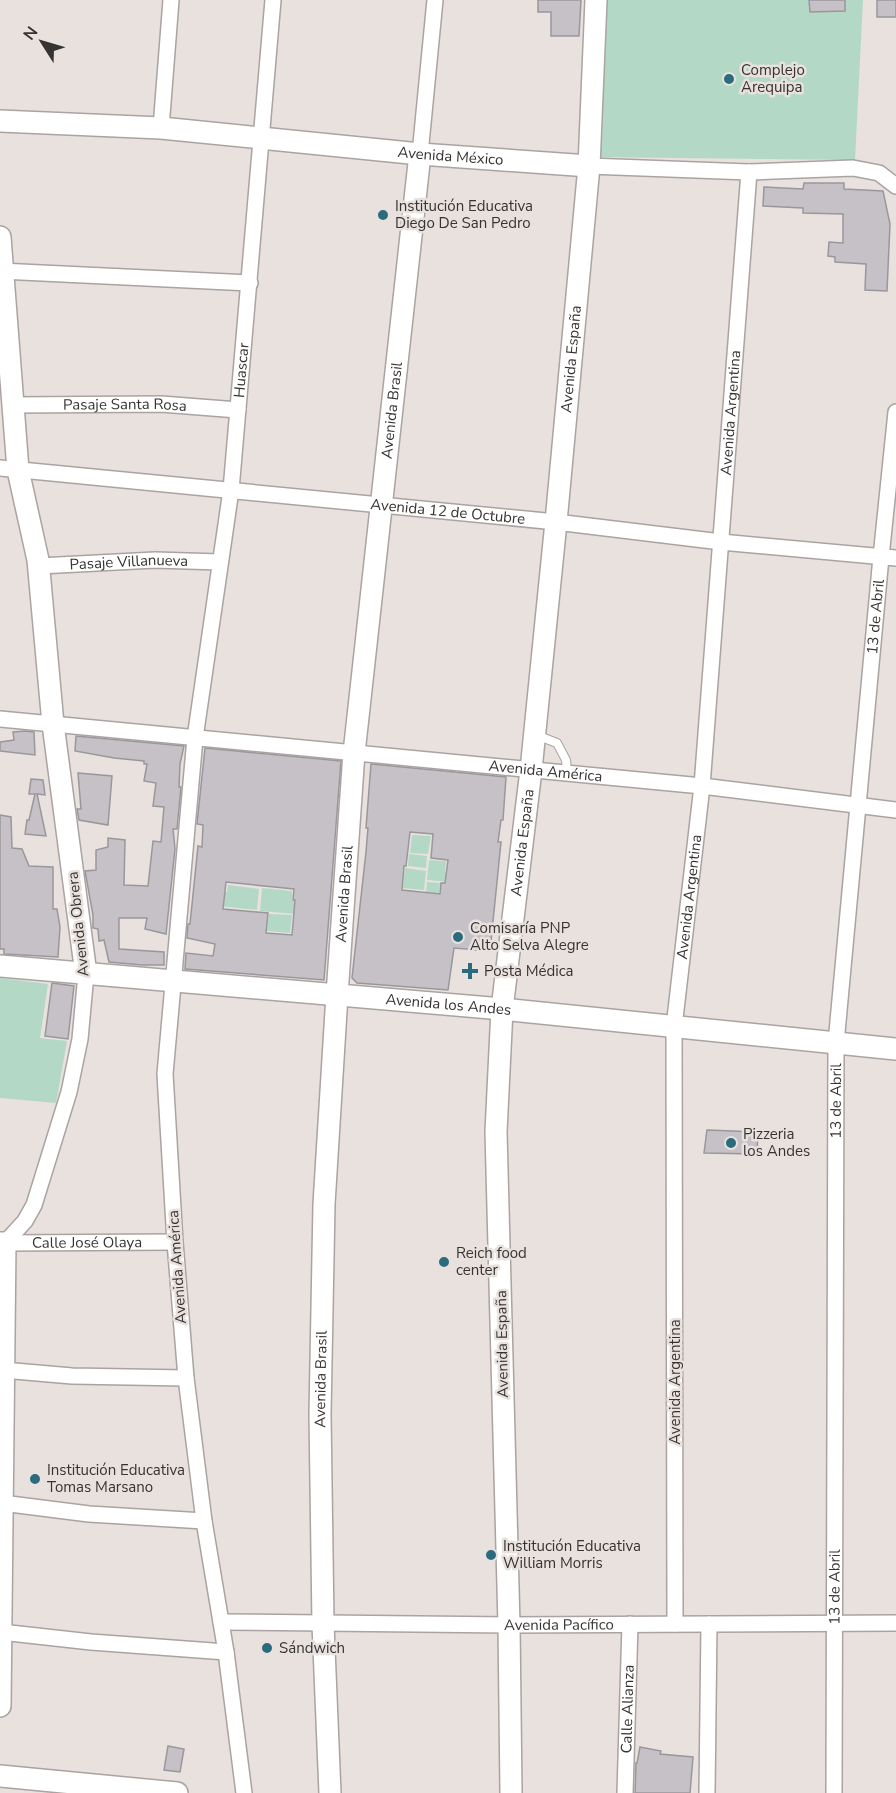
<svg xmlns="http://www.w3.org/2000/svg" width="896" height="1793" viewBox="0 0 896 1793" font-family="'Nunito Sans',sans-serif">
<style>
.green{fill:#b3d9c6}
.building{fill:#c5c1c7;stroke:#9a979c;stroke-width:1.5;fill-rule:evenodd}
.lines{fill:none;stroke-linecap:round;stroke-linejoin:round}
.lane-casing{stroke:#aaa3a1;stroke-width:10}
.street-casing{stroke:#aaa3a1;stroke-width:18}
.secondary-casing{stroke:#aaa3a1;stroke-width:24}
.lane{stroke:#fff;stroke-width:8}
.street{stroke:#fff;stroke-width:15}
.secondary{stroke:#fff;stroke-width:21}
.poi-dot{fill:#2a6b7e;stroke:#e8e1de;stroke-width:2}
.labels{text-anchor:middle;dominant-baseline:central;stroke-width:5;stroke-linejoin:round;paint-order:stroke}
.poi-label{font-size:15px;fill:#363332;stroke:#e8e1de;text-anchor:start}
.street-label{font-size:15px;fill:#363332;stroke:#e8e1de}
</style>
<rect width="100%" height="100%" fill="#e8e1de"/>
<g class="green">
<path d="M604,0H863L855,160L595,157Z"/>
<path d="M412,835L431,836L428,854L410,853Z"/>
<path d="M409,854L427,856L426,868L408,866Z"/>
<path d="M429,860L446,861L445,873H451L450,882L427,880Z"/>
<path d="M405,868L426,871L424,890L403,888Z"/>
<path d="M427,882L440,883L438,902L425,901Z"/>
<path d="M228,885L259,889L257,910L219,906L220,892H227Z"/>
<path d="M262,888L292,891V901H297L296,914L260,911Z"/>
<path d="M269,914L292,915L290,933L267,931Z"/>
<path d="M0,978L48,984L40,1038L67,1041L56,1103L0,1098Z"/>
</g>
<g class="building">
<path d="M538,0H581L579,36H551V12H538Z"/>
<path d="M809,0H845V11L810,12Z"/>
<rect x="877" y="0" width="19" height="17"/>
<path d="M804,183H844V189L883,191L890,224L887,291L865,290L866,264L835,262V257L828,256L829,242L843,243V214L803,213V208L763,206L764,187L803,189Z"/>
<path d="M25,731L34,732L35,755L0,751V742L14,740L13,732Z"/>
<path d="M76,736L184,746L180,764L179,787H181L177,829H173L175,849L166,934L145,929L147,918H119V949L164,952V965H142L109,962L104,940L99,941L98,929L93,928V915L85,871L96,870V850L108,847V838L125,840L124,885L148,886L153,841L161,842L164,807L153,806L156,783L144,781L147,764H144V761L114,758L75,751Z"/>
<path d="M205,748L341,761L324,980L185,969L186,953L213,956L215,944L187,938L188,924H190L198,846L202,847L203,825L197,824ZM226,882L294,889L293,900H295L292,935L266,933L268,913L223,909Z"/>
<path d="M371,764L506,777L503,820H501L498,842H501L490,951L454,948L448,990L357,983L352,978L366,852L368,828H366ZM410,832L433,834L431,858L448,860L445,883H441L440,894L402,890L404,866H406Z"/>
<path d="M78,773L112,776L108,825L79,820L77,809H81Z"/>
<path d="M31,779L43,780L45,795L37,794L46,836L25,834L27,820H29L35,794H29Z"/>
<path d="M0,815L11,817L12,848L22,849L29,866L53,867V909H57L60,927L58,957L4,954V949H0Z"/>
<path d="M52,983L74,986L68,1039L45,1036Z"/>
<path d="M707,1130L758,1132L757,1154L704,1153Z"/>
<path d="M168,1746L184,1749L180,1772L164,1770Z"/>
<path d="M640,1747L661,1751L660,1754L693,1757L690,1793H635L636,1763H637Z"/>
</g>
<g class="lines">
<defs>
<path id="lane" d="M536,735L557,743L566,760L567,773"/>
<g id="street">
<path d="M161,128L171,0"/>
<path d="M420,154L435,0"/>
<path d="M589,166L749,172L853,168L879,173L896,186"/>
<path d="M0,271L250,283"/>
<path id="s1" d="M13,405L161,404L238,410"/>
<path id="s2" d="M0,468L556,522L721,542L896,558"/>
<path id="s3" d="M39,566L155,560L220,562"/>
<path id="s4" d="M0,719L702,786L896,810"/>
<path d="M5,1243L25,1221L34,1205L69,1092L80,1039L86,974"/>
<path id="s5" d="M5,1243L175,1242"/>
<path d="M3,1370L72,1376L186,1378"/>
<path d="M2,1503L89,1514L204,1521"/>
<path id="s6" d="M221,1622L509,1625L896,1623"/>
<path id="s7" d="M675,1624L674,1027L702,786L749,172"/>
<path d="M1,1632L91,1642L226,1652"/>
<path id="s8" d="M244,1793L226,1652L204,1521L186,1378L175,1242L165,1074L195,738L231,490L273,0"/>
<path id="s9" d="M625,1793L630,1624"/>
<path d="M707,1793L709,1624"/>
<path id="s10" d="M834,1793L836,1043L881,557L896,412"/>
</g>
<g id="secondary">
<path id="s11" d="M0,121L161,128L420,154L589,166"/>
<path d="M0,237L18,470L38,560L53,724L86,974"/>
<path id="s12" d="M0,966L502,1009L896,1049"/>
<path d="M0,1243H5L0,1706"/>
<path d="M0,1776L177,1793"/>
<path id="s13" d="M330,1793L323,1624L320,1414L324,1204L337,995L354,753L420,154"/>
<path id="s14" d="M511,1793L509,1625L496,1132L502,1009L531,770L556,522L589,166L596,0"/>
</g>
</defs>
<use href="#lane" class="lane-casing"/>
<use href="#street" class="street-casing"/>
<use href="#secondary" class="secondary-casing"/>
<use href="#lane" class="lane"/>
<use href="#street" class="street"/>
<use href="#secondary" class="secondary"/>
</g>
<g class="poi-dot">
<circle cx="729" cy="79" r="6"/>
<circle cx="383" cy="215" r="6"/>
<circle cx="458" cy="937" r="6"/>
<path d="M467 962h6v6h6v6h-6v6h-6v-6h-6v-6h6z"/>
<circle cx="731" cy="1143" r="6"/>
<circle cx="444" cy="1262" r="6"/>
<circle cx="35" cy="1479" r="6"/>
<circle cx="491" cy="1555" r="6"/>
<circle cx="267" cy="1648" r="6"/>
</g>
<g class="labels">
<g class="poi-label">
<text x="741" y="70">Complejo<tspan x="741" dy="17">Arequipa</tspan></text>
<text x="395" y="206">Institución Educativa<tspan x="395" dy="17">Diego De San Pedro</tspan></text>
<text x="470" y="928">Comisaría PNP<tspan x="470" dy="17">Alto Selva Alegre</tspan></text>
<text x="484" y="971">Posta Médica</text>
<text x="743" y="1134">Pizzeria<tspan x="743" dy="17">los Andes</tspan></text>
<text x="456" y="1253">Reich food<tspan x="456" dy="17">center</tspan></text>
<text x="47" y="1470">Institución Educativa<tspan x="47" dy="17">Tomas Marsano</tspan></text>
<text x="503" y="1546">Institución Educativa<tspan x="503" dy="17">William Morris</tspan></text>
<text x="279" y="1648">Sándwich</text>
</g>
<g class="street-label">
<text stroke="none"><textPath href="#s11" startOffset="452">Avenida México</textPath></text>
<text stroke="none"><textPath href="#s14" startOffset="1438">Avenida España</textPath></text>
<text stroke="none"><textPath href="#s8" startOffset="1432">Huascar</textPath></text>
<text stroke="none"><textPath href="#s1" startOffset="112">Pasaje Santa Rosa</textPath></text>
<text stroke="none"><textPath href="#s13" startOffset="1386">Avenida Brasil</textPath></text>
<text stroke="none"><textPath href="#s7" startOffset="1214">Avenida Argentina</textPath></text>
<text stroke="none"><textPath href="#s2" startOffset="450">Avenida 12 de Octubre</textPath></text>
<text stroke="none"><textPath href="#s3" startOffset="90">Pasaje Villanueva</textPath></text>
<text stroke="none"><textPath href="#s10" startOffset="1178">13 de Abril</textPath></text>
<text stroke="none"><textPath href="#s4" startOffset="548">Avenida América</textPath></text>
<text stroke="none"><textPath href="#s14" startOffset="952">Avenida España</textPath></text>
<text stroke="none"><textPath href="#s13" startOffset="900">Avenida Brasil</textPath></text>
<text stroke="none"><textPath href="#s7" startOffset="728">Avenida Argentina</textPath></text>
<text transform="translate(78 924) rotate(-96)">Avenida Obrera</text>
<text stroke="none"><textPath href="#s12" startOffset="450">Avenida los Andes</textPath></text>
<text stroke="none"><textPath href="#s10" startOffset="692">13 de Abril</textPath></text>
<text stroke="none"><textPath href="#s5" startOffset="82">Calle José Olaya</textPath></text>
<text transform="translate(177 1267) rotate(-94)">Avenida América</text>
<text transform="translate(502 1344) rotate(-91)">Avenida España</text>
<text stroke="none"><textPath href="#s13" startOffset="414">Avenida Brasil</textPath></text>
<text transform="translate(675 1382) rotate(-90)">Avenida Argentina</text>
<text stroke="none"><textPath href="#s10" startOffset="206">13 de Abril</textPath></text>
<text stroke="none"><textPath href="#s6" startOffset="338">Avenida Pacífico</textPath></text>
<text stroke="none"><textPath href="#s9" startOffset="84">Calle Alianza</textPath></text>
</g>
</g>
<g transform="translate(42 42) rotate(307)" stroke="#e8e1de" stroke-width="4.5" paint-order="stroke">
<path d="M0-4.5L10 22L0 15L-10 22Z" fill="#363332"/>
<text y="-9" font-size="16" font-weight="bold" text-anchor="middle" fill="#363332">N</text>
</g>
</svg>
